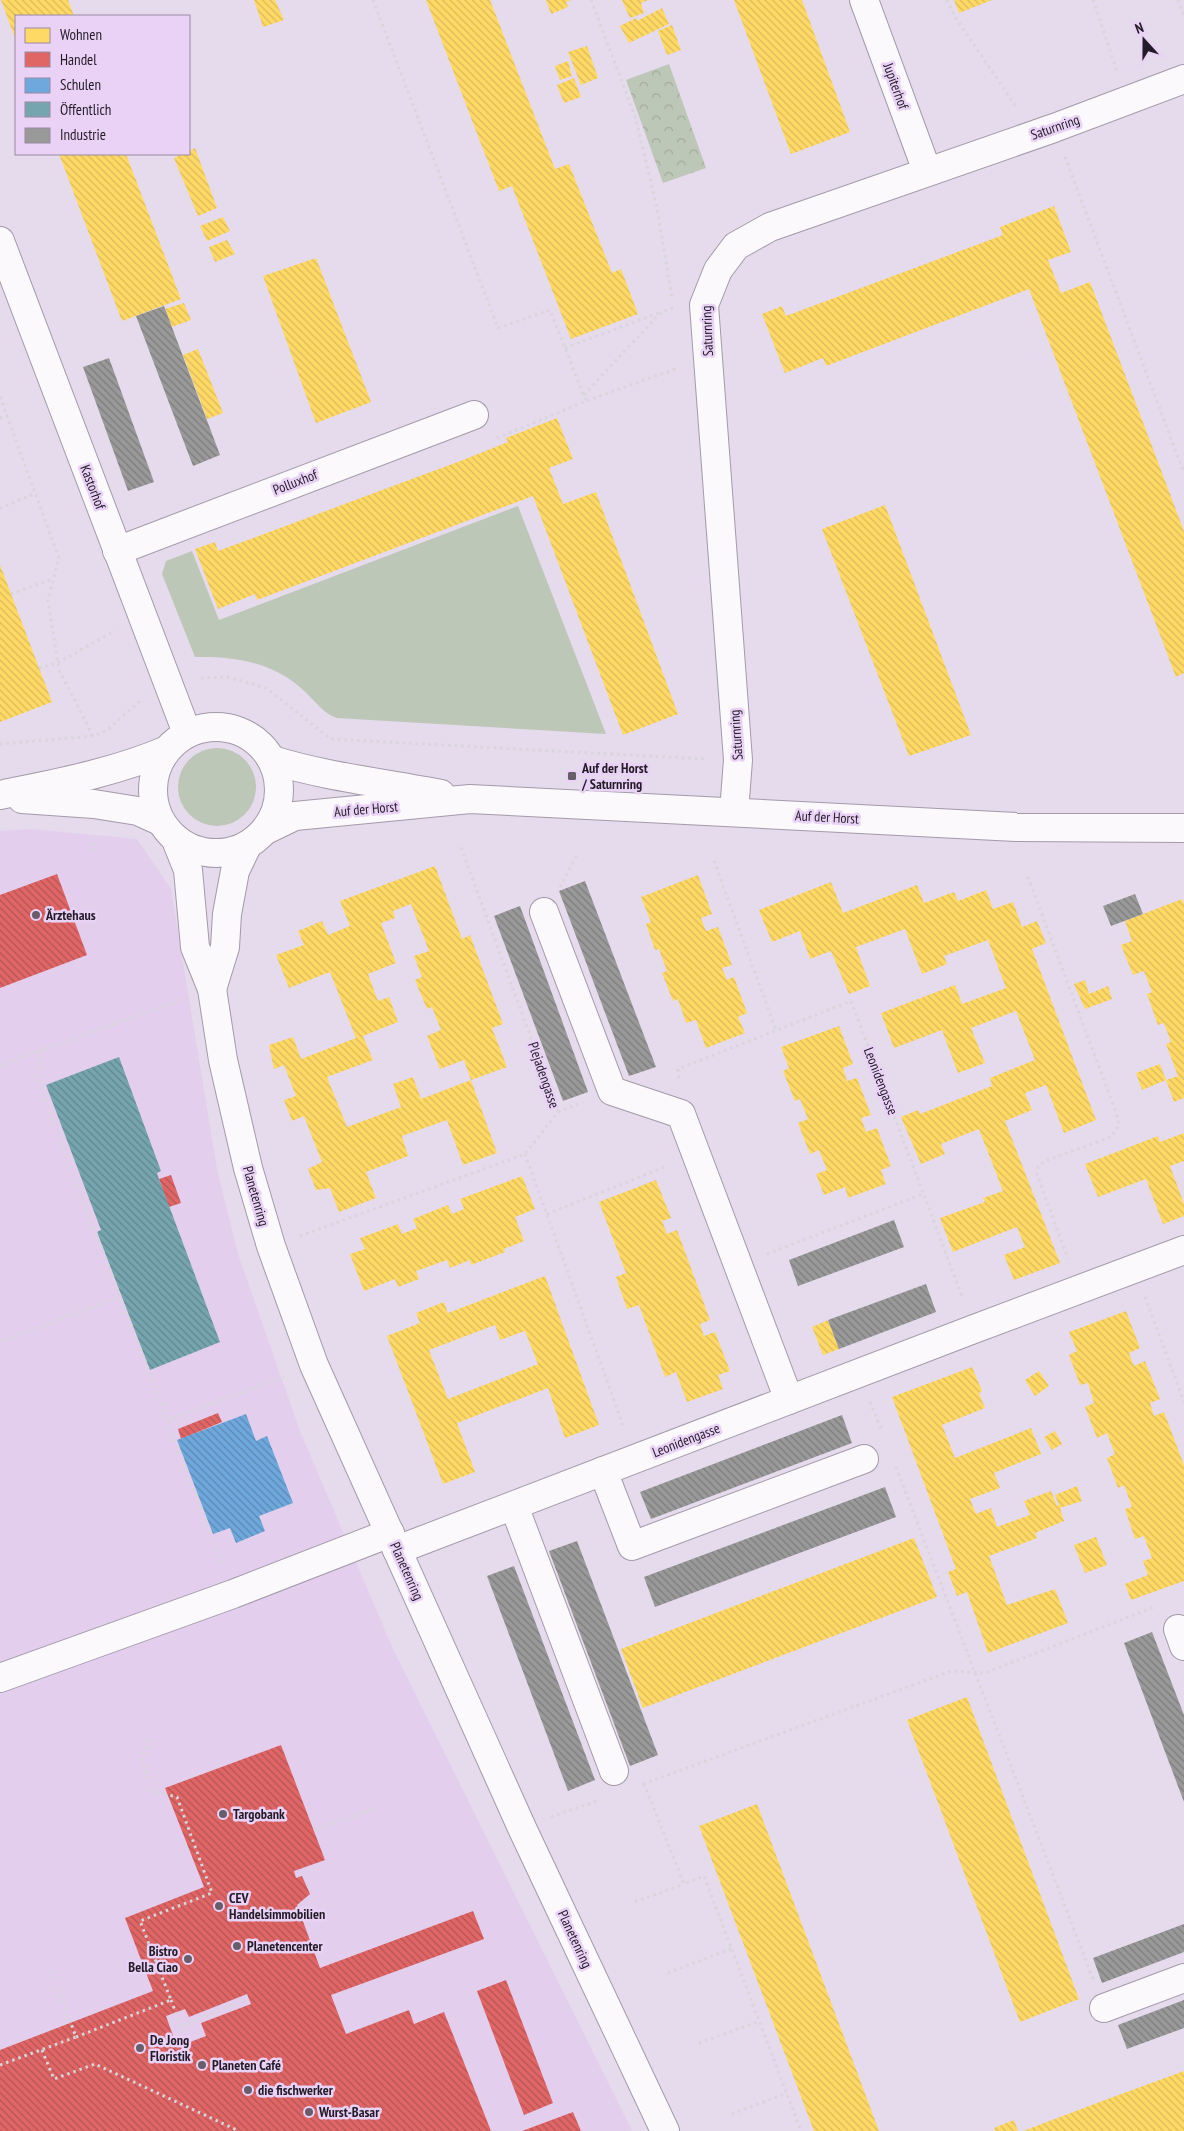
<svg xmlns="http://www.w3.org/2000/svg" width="1184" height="2131" viewBox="0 0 1184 2131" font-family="'PT Sans Narrow',sans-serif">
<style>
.built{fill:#e3ceee}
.grass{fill:#bcc7b7}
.park{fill:url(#park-crowns)}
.homes{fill:url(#homes-back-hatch);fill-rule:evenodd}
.shops{fill:url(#shops-back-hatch);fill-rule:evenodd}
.schools{fill:url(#schools-back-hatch)}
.public{fill:url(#public-back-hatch)}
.industry{fill:url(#industry-back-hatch)}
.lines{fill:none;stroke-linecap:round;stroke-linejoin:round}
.minor-casing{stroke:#a39aa9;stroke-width:30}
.path{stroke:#d8d5db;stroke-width:3;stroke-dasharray:2.5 4;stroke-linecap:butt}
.minor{stroke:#fbf9fc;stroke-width:28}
.poi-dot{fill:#675e6c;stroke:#e9d2f5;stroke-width:2}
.labels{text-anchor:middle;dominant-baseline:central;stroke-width:5;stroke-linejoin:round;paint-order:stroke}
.street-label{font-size:14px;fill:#231b27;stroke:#e9d2f5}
.poi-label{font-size:14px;font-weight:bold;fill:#231b27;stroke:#e9d2f5;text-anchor:start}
</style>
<defs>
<pattern id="park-crowns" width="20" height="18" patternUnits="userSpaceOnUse" patternTransform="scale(1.25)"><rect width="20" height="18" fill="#bcc7b7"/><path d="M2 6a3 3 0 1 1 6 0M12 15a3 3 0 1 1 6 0" fill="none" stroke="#a1aa9d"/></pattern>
<pattern id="homes-back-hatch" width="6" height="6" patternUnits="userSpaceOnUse" patternTransform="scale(1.25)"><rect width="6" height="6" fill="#ffd966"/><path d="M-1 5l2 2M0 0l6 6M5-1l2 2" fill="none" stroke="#daba58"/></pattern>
<pattern id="shops-back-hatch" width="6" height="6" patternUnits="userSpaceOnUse" patternTransform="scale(1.25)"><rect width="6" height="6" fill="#e06666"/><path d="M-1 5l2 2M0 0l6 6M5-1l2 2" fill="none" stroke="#b55354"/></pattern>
<pattern id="schools-back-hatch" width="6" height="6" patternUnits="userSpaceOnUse" patternTransform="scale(1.25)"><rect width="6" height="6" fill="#6fa8dc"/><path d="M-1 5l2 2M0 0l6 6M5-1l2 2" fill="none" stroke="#5b88b2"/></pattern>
<pattern id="public-back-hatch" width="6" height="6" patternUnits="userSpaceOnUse" patternTransform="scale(1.25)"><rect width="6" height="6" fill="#76a5af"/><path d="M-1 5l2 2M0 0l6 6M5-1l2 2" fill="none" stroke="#60868e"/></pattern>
<pattern id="industry-back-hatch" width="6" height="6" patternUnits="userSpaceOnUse" patternTransform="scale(1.25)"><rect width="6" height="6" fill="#999"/><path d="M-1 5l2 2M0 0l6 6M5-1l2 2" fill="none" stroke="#7c7c7d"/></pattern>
</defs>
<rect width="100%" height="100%" fill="#e6daed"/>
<path class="built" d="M30,829L137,839L171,889L217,1169L238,1254L300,1431L393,1649L632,2131H0V831Z"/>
<g class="grass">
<path d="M518,506L606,734L337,718C323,714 314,699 302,689C272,662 234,656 195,657L162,574L166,561L192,551L219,620Z"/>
<circle cx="217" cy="787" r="39"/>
</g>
<path class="park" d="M669,64L706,168L663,183L626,80Z"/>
<g class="homes">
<path d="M1,0H68L74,16H16V41Z"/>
<path d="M254,0H275L284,20L263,27Z"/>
<path d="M426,0H490L555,169L569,164L612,273L621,269L638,314L571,339L512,186L499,191Z"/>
<path d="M546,0H571L566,2L568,7L551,14Z"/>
<path d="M622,0H648L641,3L644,13L630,18Z"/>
<path d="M734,0H802L850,132L791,154Z"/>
<path d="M954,0H992L959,13Z"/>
<path d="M662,8L669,24L629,43L620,26L636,18L637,21Z"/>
<path d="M672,25L681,50L667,55L658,31Z"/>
<path d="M587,46L598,78L581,85L568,52Z"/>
<path d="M568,61L572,76L560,80L555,66Z"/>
<path d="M574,78L581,97L564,103L557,85Z"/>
<path d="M195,148L217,208L198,216L174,158L182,154H189V151Z"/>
<path d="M59,154H126L181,299L122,321Z"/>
<path d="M1054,206L1071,252L1048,260L1061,293L1090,282L1184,531V673L1176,677L1029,289L826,366L823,358L785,373L762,314L782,306L786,316L1003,235L1000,227Z"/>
<path d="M223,217L230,231L207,241L200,226Z"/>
<path d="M227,240L235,254L215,262L209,247Z"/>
<path d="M316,258L371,402L316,423L263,276Z"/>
<path d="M184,303L191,320L172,327L165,309Z"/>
<path d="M198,349L223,413L207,419L183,355Z"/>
<path d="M557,418L573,459L549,468L563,504L596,492L678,714L623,735L533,496L257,600L255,594L218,609L195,549L215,542L218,551L463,460L508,442L506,438Z"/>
<path d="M885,505L971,735L909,756L822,529Z"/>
<path d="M0,565L52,702L0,722Z"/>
<path d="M435,866L462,939L470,935L503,1024L492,1028L507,1067L471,1080L497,1153L463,1165L447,1120L402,1136L408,1156L366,1172L376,1198L339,1212L330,1188L316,1190L308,1169L322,1162L304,1116L292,1121L284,1100L296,1096L284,1065L274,1069L269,1045L293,1037L301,1059L356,1038L330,972L289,988L276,955L304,945L298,931L322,921L328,935L350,926L340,901ZM411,904L429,951L414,956L422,977L415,980L427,1009L432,1007L441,1030L427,1036L440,1069L464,1060L471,1080L421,1099L413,1077L393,1084L401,1107L347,1127L327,1077L373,1060L363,1036L398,1022L389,997L378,1001L368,974L396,963L381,923L395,918L393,911Z"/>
<path d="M698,875L712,914L701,918L706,931L718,927L732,965L722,968L727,980L734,977L747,1013L738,1017L745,1033L706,1048L696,1020L686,1023L678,999L673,1001L662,973L667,971L659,949L655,950L646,924L651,922L641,897Z"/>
<path d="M831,882L843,913L917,885L924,903L954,892L958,901L986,890L993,909L1013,902L1022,927L1037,921L1046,943L1032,949L1096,1120L1064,1133L1046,1085L1025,1093L1032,1110L1005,1121L1060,1263L1014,1280L1004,1255L1025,1247L1017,1227L953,1252L940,1218L985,1202L983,1198L1003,1191L979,1129L941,1144L945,1154L921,1164L901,1117L918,1110L920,1114L992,1086L990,1078L1035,1060L1016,1011L971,1028L985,1063L958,1073L942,1030L894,1048L881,1013L955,985L962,1004L1006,988L988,940L944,956L947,964L922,974L905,929L856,947L870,986L849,994L831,951L810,959L800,931L772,942L759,910Z"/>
<path d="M1182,899L1184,904V1098L1174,1102L1166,1080L1142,1090L1136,1073L1160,1064L1166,1080L1178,1076L1166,1044L1171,1042L1164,1023L1158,1025L1147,994L1152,992L1144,971L1133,975L1121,945L1132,941L1125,921Z"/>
<path d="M1085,980L1089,994L1108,986L1112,999L1085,1009L1074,984Z"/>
<path d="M839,1026L853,1064L843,1068L847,1081L857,1078L871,1115L861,1118L866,1132L877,1128L891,1166L881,1170L886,1184L848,1198L845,1187L824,1195L816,1174L827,1170L819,1150L810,1154L798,1123L808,1119L800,1099L795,1101L783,1071L789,1068L781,1047Z"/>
<path d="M1184,1133V1161L1170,1166L1184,1204V1216L1163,1224L1146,1179L1098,1197L1085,1164L1158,1136L1160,1142Z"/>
<path d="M522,1176L535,1209L515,1217L524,1241L504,1249L505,1252L471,1265L470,1260L450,1268L447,1260L416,1271L419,1279L398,1287L395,1279L364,1291L350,1254L365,1249L360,1238L398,1224L402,1234L417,1228L413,1219L448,1205L452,1214L464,1209L460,1199Z"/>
<path d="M656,1180L671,1218L662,1221L667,1234L677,1230L710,1320L700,1324L704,1336L715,1332L730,1371L718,1375L723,1389L687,1402L676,1372L665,1377L639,1305L627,1309L616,1277L626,1273L599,1202Z"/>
<path d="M545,1276L599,1425L565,1438L548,1388L457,1423L475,1472L443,1484L387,1336L420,1323L416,1313L444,1302L448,1313ZM495,1325L500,1340L525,1331L538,1364L448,1399L429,1350Z"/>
<path d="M1126,1311L1140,1348L1129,1353L1134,1366L1145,1361L1160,1399L1150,1403L1154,1416L1164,1412L1184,1465V1581L1131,1600L1125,1584L1148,1575L1143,1561L1152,1558L1144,1536L1135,1539L1125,1509L1132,1507L1124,1485L1118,1488L1107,1458L1115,1454L1107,1433L1097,1438L1085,1407L1094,1403L1088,1383L1080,1385L1069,1355L1077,1351L1069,1332Z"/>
<path d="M828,1320L839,1349L823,1355L812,1327Z"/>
<path d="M972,1367L982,1391L979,1393L985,1408L942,1425L955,1458L1031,1428L1041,1454L994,1473L1000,1488L970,1499L976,1514L991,1508L997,1527L1030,1515L1024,1501L1051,1491L1057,1506L1059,1505L1055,1495L1077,1486L1082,1501L1060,1508L1064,1521L1035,1533L1037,1538L989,1556L1007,1605L1055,1589L1068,1623L988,1653L967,1592L957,1596L953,1585L948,1572L956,1569L892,1397Z"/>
<path d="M1039,1371L1049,1386L1035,1396L1025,1380Z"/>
<path d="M1055,1431L1062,1444L1052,1450L1044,1437Z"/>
<path d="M1096,1537L1107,1565L1085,1573L1074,1545Z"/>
<path d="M914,1538L937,1597L643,1708L621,1649Z"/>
<path d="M967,1697L1079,1999L1020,2022L907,1720Z"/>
<path d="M757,1804L879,2131H814L699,1826Z"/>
<path d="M1184,2071V2131H1023L1105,2100Z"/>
<path d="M1014,2120L1018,2131H995L994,2128Z"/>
</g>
<g class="shops">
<path d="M57,874L87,955L0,988V895Z"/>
<path d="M171,1175L181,1203L169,1207L159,1179Z"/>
<path d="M218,1413L222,1422L181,1439L178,1429Z"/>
<path d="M281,1745L325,1860L294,1871L296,1878L302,1876L310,1894L297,1905L320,1968L473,1911L484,1939L331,1995L346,2034L409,2010L414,2024L444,2012L491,2131H0V2050L153,1991L125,1918L204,1887L165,1788ZM247,1994L251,2004L201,2023L206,2036L177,2047L166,2016L185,2009L189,2017Z"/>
<path d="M506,1980L553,2103L524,2115L477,1991Z"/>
<path d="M573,2112L581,2131H522Z"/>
</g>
<path class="schools" d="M246,1414L256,1441L267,1436L293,1503L259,1516L265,1531L236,1543L230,1528L213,1534L177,1440Z"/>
<path class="public" d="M119,1057L161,1171L157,1173L159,1179L220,1342L150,1370L97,1232L101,1230L46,1085Z"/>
<g class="industry">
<path d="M164,306L220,455L193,466L136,316Z"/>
<path d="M109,358L154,482L128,491L83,367Z"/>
<path d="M585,881L656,1067L629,1076L559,891Z"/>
<path d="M1135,894L1143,914L1111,926L1103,906Z"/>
<path d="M520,906L588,1092L563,1101L494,916Z"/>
<path d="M894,1220L904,1247L798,1286L789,1260Z"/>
<path d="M926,1284L936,1312L839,1349L828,1320Z"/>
<path d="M842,1415L852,1443L651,1519L640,1492Z"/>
<path d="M885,1487L896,1517L655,1607L644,1577Z"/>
<path d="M577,1541L658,1755L630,1766L549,1551Z"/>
<path d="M514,1566L595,1780L568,1791L487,1576Z"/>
<path d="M1152,1632L1184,1715V1802L1124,1643Z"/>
<path d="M1184,1924V1952L1102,1983L1093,1958Z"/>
<path d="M1184,2000V2028L1127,2049L1118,2025Z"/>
</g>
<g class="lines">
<defs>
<g id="minor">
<path d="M864,0L927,171"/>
<path d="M0,241L187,733"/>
<path d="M117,551L474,415"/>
<circle cx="216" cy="790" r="63"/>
<path d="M272,760C327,777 385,783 441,794"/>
<path d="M0,795C57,783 113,773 167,750"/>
<path d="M22,799L94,804L138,811L160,821"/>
<path d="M734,812L738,760L704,305L718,270L736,246L770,227L1054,128L1184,79"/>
<path d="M266,830L295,816L470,799L1016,827L1184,828"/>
<path d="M176,840L188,870L195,947L212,989L223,1060L248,1168L271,1246L314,1365L522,1828L665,2131"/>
<path d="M544,912L612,1091L681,1114L789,1400"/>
<path d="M212,989L225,947L227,914L235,871L247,846"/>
<path d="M603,1471L632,1546L864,1459"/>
<path d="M514,1506L614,1771"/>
<path d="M397,1550L974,1329L1184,1250"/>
<path d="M1178,1629L1184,1646"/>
<path d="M0,1678L233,1594L390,1533"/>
<path d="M1104,2008L1184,1978"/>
</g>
</defs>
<use href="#minor" class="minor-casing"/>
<g class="path">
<path d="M373,0L498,328L550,310L586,401"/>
<path d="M591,0L635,116L656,203L672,297"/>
<path d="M947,0L955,17L1017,108"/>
<path d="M1093,0L1117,71"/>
<path d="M1178,0L1184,16"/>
<path d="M1065,157L1184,473"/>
<path d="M565,348L658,313"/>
<path d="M584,395L661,312L673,308"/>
<path d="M0,397L59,558L48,600L59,670L94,738"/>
<path d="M0,418L7,415"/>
<path d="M497,438L586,401L678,368"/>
<path d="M0,508L36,493"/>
<path d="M11,594L52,579"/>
<path d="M39,668L57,663L115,631"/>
<path d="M201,678L228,677L266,688L331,739L705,759"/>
<path d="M0,744L94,736L107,730L141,700"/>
<path d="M94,851V836"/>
<path d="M714,861L776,1030"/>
<path d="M1028,877L1117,1115L1119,1125L1111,1137L1045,1161L1038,1167L1037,1174L1068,1259"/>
<path d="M560,887L577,855"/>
<path d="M39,1051L182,1000"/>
<path d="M0,1066L39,1051L42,1092L222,1563"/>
<path d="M679,1078L678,1069L851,1001L963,1299"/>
<path d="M558,1112L583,1102"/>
<path d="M525,1154L624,1428"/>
<path d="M547,1214L667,1166"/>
<path d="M300,1236L525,1154L558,1112L461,847"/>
<path d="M767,1254L923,1194"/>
<path d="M1145,1297L1184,1402"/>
<path d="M0,1342L119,1297"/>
<path d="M870,1402L882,1431"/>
<path d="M167,1420L284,1377"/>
<path d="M896,1467L1093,1979"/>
<path d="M643,1784L951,1671L985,1673L1154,1607"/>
<path d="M644,1784L684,1884L704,1876L801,2131"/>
<path d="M551,1817L599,1800"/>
<path d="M315,1830L375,1808"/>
<path d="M635,1902L684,1884"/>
<path d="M668,1973L733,1948"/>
<path d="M171,2000L186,2040"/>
<path d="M181,2026L245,2000"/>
<path d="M76,2037L171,2000L140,1921L212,1893L177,1797L155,1792L142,1760L148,1739"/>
<path d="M699,2043L760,2021"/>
<path d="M42,2050L54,2079L95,2064L239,2131"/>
<path d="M0,2065L76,2037L51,1970"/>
<path d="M732,2114L787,2093"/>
</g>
<use href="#minor" class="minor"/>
</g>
<g class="poi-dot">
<rect x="567" y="771" width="10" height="10" rx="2.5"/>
<circle cx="36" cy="915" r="5"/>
<circle cx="223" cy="1814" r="5"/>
<circle cx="219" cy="1906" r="5"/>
<circle cx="237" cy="1946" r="5"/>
<circle cx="188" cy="1959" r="5"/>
<circle cx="140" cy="2048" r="5"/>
<circle cx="202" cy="2065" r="5"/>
<circle cx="248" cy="2090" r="5"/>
<circle cx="309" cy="2112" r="5"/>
</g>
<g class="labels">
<g class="street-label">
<text transform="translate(896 86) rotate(70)">Jupiterhof</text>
<text transform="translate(1055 127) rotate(-19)">Saturnring</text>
<text transform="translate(707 331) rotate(-92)">Saturnring</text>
<text transform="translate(295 482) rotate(-21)">Polluxhof</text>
<text transform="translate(93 487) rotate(69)">Kastorhof</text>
<text transform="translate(736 735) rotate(-94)">Saturnring</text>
<text transform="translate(366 809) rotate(-5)">Auf der Horst</text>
<text transform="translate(827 817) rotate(3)">Auf der Horst</text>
<text transform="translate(544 1075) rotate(71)">Plejadengasse</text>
<text transform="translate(881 1081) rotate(69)">Leonidengasse</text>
<text transform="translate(256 1196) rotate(74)">Planetenring</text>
<text transform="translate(686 1440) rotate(-21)">Leonidengasse</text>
<text transform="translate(407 1571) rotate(66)">Planetenring</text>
<text transform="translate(575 1939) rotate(65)">Planetenring</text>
</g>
<g class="poi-label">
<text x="582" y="768">Auf der Horst<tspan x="582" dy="16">/ Saturnring</tspan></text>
<text x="46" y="915">Ärztehaus</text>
<text x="233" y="1814">Targobank</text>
<text x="229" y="1898">CEV<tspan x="229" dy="16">Handelsimmobilien</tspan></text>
<text x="247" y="1946">Planetencenter</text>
<text x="178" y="1951" text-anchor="end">Bistro<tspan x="178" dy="16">Bella Ciao</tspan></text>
<text x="150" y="2040">De Jong<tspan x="150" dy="16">Floristik</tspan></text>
<text x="212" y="2065">Planeten Café</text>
<text x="258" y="2090">die fischwerker</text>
<text x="319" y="2112">Wurst-Basar</text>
</g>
</g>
<rect x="15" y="15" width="175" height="140" fill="#e9d2f5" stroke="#9a89a3"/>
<rect x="25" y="28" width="25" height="15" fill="#ffd966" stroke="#9a89a3"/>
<text x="60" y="40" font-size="15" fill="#231b27">Wohnen</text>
<rect x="25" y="52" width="25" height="15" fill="#e06666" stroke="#9a89a3"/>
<text x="60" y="65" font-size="15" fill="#231b27">Handel</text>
<rect x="25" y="78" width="25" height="15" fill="#6fa8dc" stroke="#9a89a3"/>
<text x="60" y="90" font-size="15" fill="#231b27">Schulen</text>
<rect x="25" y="102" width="25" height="15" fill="#76a5af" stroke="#9a89a3"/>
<text x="60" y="115" font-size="15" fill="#231b27">Öffentlich</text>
<rect x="25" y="128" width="25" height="15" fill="#999999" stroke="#9a89a3"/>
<text x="60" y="140" font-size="15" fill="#231b27">Industrie</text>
<g transform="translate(1144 40) rotate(339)" stroke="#e9d2f5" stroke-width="4" paint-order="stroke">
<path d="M0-4L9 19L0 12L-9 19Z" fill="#231b27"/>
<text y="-8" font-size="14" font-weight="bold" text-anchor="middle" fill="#231b27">N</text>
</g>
</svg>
